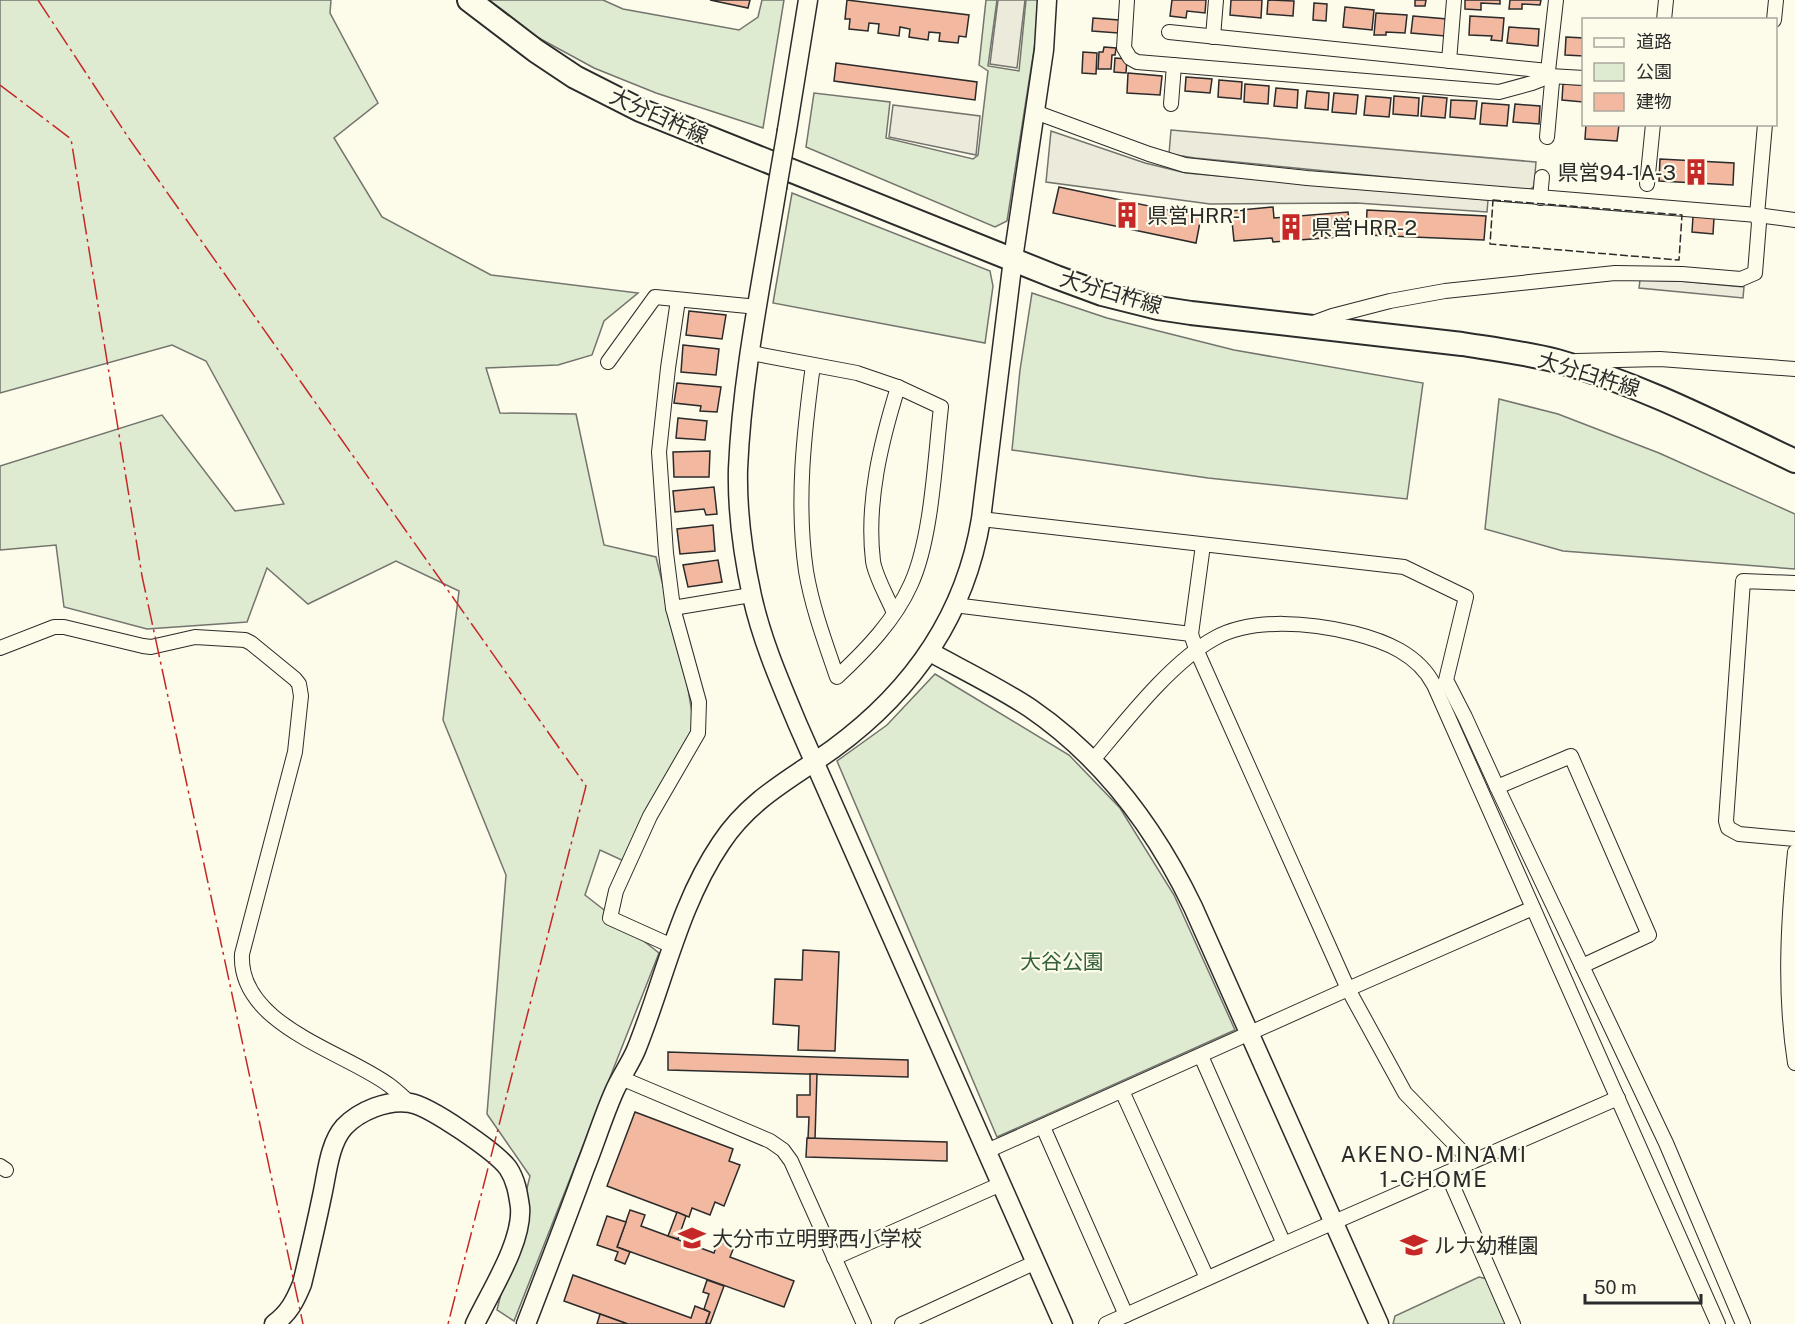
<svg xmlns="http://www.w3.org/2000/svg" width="1795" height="1324" viewBox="0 0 1795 1324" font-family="'Public Sans','Noto Sans JP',sans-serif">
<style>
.green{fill:#deebd1;stroke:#74746e;stroke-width:1.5}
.parking{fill:#eceadb;stroke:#74746e;stroke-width:1.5}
.building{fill:#f2b8a0;stroke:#2b2b2b;stroke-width:1.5}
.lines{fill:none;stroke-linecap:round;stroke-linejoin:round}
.minor-casing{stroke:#2b2b2b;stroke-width:16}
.tertiary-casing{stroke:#2b2b2b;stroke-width:21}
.primary-casing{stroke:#2b2b2b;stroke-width:26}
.minor{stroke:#fdfbea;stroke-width:14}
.tertiary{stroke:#fdfbea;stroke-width:18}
.primary{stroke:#fdfbea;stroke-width:22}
.tertiary-bridge-casing{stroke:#2b2b2b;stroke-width:21;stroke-linecap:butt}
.tertiary-bridge{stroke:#fdfbea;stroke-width:18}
.fence{stroke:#2b2b2b;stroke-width:1.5;stroke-dasharray:8 3;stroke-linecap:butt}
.power{stroke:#c62828;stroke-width:1.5;stroke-dasharray:21 4.5 3 4.5;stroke-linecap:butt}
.labels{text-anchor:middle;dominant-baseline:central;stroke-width:4.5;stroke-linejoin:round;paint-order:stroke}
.street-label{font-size:21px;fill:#2b2b2b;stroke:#fdfbea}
.poi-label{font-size:21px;fill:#2b2b2b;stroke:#fdfbea;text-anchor:start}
.park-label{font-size:21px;fill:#34623c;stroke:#fdfbea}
.neighbourhood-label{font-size:22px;letter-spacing:1.5px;fill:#2b2b2b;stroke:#fdfbea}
</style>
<rect width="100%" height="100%" fill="#fdfbea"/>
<g class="green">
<path d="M0,0H331L330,13L378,103L334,138L382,217L491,275L638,293L604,321L592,355L558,365L486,368L500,413L576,414L604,545L656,557L687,683L695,731L626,862L600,850L585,895L659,953L514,1321L497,1310L530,1176L487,1114L506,875L443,720L459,591L396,561L308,604L267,568L247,622L147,629L64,607L56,545L0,550V466L162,415L235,511L284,504L206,361L172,345L0,393Z"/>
<path d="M485,0H603L623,9L739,30L758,17L762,0H784L763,128L656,93L594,68L513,24Z"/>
<path d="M986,0H997L988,66L1019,71L1026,0H1040V11L1007,221L995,227L806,147L814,93L890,102L886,138L973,159L978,155L988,71L979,65Z"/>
<path d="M792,193L990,271L993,286L985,343L773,303Z"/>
<path d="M1032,293L1107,318L1234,350L1423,383L1407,499L1208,478L1012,450L1020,370Z"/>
<path d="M1499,399L1558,414L1659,453L1795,514V569L1563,551L1485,529Z"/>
<path d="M935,674L1069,755L1120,808L1174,895L1235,1030L997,1137L837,761L887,725Z"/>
<path d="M1479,1277L1487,1279L1507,1324H1393L1395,1316Z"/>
</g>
<g class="parking">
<path d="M998,0H1025L1017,68L990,64Z"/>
<path d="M893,105L980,116L976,155L889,137Z"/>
<path d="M1171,130L1536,162L1534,186L1529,191L1195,158L1169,154Z"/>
<path d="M1051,131L1145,163L1186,173L1488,200L1487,212L1357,203L1210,204L1046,182Z"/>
<path d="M1640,280L1680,281L1744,287L1743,298L1639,288Z"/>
</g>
<g class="building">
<path d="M710,0H750L748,8Z"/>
<path d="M847,0L969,15L966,37L959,36L958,43L939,41L940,33L929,32L928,40L909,37L910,29L900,27L899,36L878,33L879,24L869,23L868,31L849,29L850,19H845Z"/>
<path d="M1172,0H1206L1205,13L1187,11L1186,18L1170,16Z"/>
<path d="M1231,0H1262L1261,18L1230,15Z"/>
<path d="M1268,0L1294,1L1293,16L1267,14Z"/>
<path d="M1415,0H1426L1425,6H1415Z"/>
<path d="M1465,0H1500V4L1481,3V10L1465,9Z"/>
<path d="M1510,0H1541L1540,5L1522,4V9H1509Z"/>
<path d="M1314,3L1327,4L1326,21L1313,20Z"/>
<path d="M1345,7L1374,10L1372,30L1343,27Z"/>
<path d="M1376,13L1407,15L1405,33L1386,32V35H1374Z"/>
<path d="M1413,16L1447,19L1445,36L1411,33Z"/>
<path d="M1470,16L1504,18L1502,41L1491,40L1492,36L1469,35Z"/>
<path d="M1093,18L1119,20L1118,33L1092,31Z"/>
<path d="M1509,27L1539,29L1538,46L1507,43Z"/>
<path d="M1566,37L1584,38V56L1565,55Z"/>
<path d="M1104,47L1116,48L1115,55H1112L1111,69H1098L1099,52H1103Z"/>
<path d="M1083,52L1097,53L1096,74L1082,73Z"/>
<path d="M1115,58L1127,59L1126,73L1114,72Z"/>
<path d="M836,63L977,82L975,100L834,81Z"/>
<path d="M1128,73L1162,76L1160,95L1127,93Z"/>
<path d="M1186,77L1212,79L1210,93L1185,91Z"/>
<path d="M1219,80L1242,82L1241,99L1218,97Z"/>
<path d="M1245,84L1269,86L1268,104L1244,102Z"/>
<path d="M1563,84L1584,85L1583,102L1562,100Z"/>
<path d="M1276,88L1298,90L1297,108L1274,106Z"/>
<path d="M1307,91L1329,93L1328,110L1305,108Z"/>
<path d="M1334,93L1358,95L1356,114L1332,112Z"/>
<path d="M1366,96L1391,98L1389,117L1364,115Z"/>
<path d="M1394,96L1419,98L1418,116L1393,114Z"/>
<path d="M1423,96L1447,98L1445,118L1421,116Z"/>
<path d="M1451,100L1477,101L1475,119L1450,117Z"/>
<path d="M1482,103L1509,105L1507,126L1480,124Z"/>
<path d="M1515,104L1540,106L1539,124L1513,122Z"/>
<path d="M1586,124L1619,125L1617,141L1585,139Z"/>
<path d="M1660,159L1734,163L1733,185L1659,181Z"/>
<path d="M1059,187L1201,217L1196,243L1053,213Z"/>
<path d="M1273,207L1274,218L1348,212L1351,236L1273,242L1272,238L1234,241L1231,211Z"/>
<path d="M1367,210L1486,216L1484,240L1366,235Z"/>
<path d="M1693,216L1714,218L1713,234L1692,232Z"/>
<path d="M689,311L726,315L722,339L686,335Z"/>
<path d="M683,345L719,349L716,375L681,372Z"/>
<path d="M677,383L721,387L717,412L700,411L701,406L674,403Z"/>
<path d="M678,418L707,421L705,440L676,438Z"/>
<path d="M710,451L709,477H674L673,452Z"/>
<path d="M714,487L717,514L706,515L704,509L675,512L673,491Z"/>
<path d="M713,525L715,551L680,554L677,529Z"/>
<path d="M718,560L722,582L688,587L683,565Z"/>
<path d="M803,950L839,952L835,1051L798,1050L799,1026L773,1024L775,979L802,980Z"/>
<path d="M668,1052L908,1060V1077L668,1070Z"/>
<path d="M810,1074H817L815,1139H808L809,1117H797V1095H810Z"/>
<path d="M635,1112L733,1149L729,1161L740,1165L724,1206L715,1202L710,1215L692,1208L689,1217L607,1186Z"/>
<path d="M807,1138L947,1142V1161L806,1157Z"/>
<path d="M630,1210L645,1215L641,1226L714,1253L718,1241L734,1247L730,1257L794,1281L784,1307L617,1247Z"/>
<path d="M677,1212L686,1216L678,1239L668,1236Z"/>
<path d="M607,1216L626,1222L617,1247L630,1252L625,1264L615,1260L618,1252L597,1245Z"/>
<path d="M573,1275L691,1318L695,1306L710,1312L706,1323L708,1324H628L600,1314L564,1301Z"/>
<path d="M707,1280L724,1286L710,1324L706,1323L710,1312L704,1309L709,1294L703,1292Z"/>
<path d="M600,1314L625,1323L624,1324H597Z"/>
</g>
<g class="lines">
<defs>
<g id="minor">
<path d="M1127,0L1124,48L1130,58L1137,62L1499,92L1532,83L1550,76L1584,78"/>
<path d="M1664,20L1666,0"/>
<path d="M1774,20L1776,0"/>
<path d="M1169,32L1548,71"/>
<path d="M1213,37L1216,0"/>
<path d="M1449,61L1454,0"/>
<path d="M1171,104L1174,65"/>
<path d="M1035,112L1149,154L1185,165L1307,178L1757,215L1795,220"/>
<path d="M1547,137L1552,82L1548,71L1556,0"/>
<path d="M1647,184L1653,124"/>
<path d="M1540,198L1542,177"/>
<path d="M678,300L668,368L659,452L666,553L673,608L751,595"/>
<path d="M1313,323L1332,316L1390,301L1445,291L1615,273L1682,274L1741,279L1755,273L1759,223L1757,215L1765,124"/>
<path d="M751,353L857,373L898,387L941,407C935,458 932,538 911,584C895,620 866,650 837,677C825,642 812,607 806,571C796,502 804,433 813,365"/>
<path d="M1576,361L1660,359L1795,369"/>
<path d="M608,362L655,297L758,307"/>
<path d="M981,519L1404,567L1466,597L1446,680L1465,717L1497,787L1666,1143L1743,1324"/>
<path d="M1203,545L1191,634L1196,649L1348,989L1405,1093L1472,1162"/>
<path d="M1795,583L1743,581L1726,821L1728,828L1739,834L1795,839"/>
<path d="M954,605L1191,634"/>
<path d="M894,613C888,598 875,576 873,561C866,502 881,442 898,387"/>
<path d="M0,648L54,627H64L143,646L151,647L195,637L245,640L251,643L295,679L299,684L301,696L295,752L242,954C238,1025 343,1051 389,1085C396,1090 403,1097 410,1103"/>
<path d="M1093,760C1125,722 1171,662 1215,638C1253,617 1312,623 1353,633C1385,641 1418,654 1434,685L1718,1324"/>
<path d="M1497,787L1571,756L1649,935L1582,966"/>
<path d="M1795,852C1788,923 1784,993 1795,1063"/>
<path d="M672,946L610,918L616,891L650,816L698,733L699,702L673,608"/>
<path d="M1201,1056L1284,1244"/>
<path d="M621,1078L770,1141L783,1150L791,1161L864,1324"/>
<path d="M1122,1091L1207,1278"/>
<path d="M1043,1127L1126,1315"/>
<path d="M987,1151L1348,989L1533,908"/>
<path d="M0,1166L6,1170"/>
<path d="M1447,1173L1513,1324"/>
<path d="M834,1258L1001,1184"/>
<path d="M902,1324L1036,1262"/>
<path d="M1106,1324L1284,1244L1618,1098"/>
</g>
<g id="tertiary">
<path d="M787,130L808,0"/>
<path d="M777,188C762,281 742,375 738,469C737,511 743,555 752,596C762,641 780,682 798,725L1063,1324"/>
<path d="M930,652C963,670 998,687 1030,708C1103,758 1155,828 1193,907L1379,1324"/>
<path d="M274,1324C289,1313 295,1301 302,1284C309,1255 316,1225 322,1196C327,1174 329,1144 344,1127C359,1111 388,1099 410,1103C430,1106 496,1152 508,1168C516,1180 518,1193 520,1207C523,1242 490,1292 475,1324"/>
<path d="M526,1324C546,1272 566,1220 585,1168C595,1143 603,1117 614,1092C620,1078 630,1064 636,1050C664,981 679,905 721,843C751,798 791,779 833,749C911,692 965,616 981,519L1013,259L1044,50L1047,0"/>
</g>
<path id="primary" d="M469,0L536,51L575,77L640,110L1056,277L1102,294L1158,308L1191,313L1462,344C1494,349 1526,353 1557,361C1640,384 1717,424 1795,461"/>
</defs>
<use href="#minor" class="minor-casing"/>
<use href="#tertiary" class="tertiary-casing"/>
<use href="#primary" class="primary-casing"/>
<use href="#minor" class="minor"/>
<use href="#tertiary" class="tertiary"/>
<use href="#primary" class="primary"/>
<defs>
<path id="tertiary-bridge" d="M777,188L787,130"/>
</defs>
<use href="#tertiary-bridge" class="tertiary-bridge-casing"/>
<use href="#tertiary-bridge" class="tertiary-bridge"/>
<path class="fence" d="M1493,200L1682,215L1679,260L1490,244Z"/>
<g class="power">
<path d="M38,0L128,137L586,786L448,1324"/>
<path d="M0,85L71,139L142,576L303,1324"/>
</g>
</g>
<defs>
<symbol id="building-bare" viewBox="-9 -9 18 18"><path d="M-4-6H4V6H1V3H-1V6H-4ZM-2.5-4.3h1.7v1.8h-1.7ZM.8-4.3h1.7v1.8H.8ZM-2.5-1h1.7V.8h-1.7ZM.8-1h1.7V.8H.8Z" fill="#c62828" stroke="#fdfbea" stroke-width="2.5" paint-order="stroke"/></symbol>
<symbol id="school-bare" viewBox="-9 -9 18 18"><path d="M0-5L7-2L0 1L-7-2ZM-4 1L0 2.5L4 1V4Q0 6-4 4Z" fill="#c62828" stroke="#fdfbea" stroke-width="2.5" paint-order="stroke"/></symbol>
</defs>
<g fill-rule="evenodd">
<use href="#building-bare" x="1677" y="153" width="38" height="38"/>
<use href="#building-bare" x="1108" y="196" width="38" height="38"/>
<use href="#building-bare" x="1272" y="208" width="38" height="38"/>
<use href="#school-bare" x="673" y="1219" width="38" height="38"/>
<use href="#school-bare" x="1395" y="1226" width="38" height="38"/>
</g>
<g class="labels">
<g class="street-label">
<text transform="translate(659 116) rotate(24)">大分臼杵線</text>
<text transform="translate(1111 292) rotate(16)">大分臼杵線</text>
<text transform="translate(1589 374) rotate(17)">大分臼杵線</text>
</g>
<g class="poi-label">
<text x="1676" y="172" text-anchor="end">県営94-1A-3</text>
<text x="1147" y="215">県営HRR-1</text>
<text x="1311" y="227">県営HRR-2</text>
<text x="712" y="1238">大分市立明野西小学校</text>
<text x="1434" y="1245">ルナ幼稚園</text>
</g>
<g class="park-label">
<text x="1062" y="961">大谷公園</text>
</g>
<g class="neighbourhood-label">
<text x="1434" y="1154">AKENO-MINAMI<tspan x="1434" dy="25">1-CHOME</tspan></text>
</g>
</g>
<rect x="1582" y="18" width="195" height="108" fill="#fdfbea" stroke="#a9a89e" stroke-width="1.5"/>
<rect x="1594" y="38" width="30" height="9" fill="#fdfbea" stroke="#a9a89e" stroke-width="1.5"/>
<text x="1636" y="48" font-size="18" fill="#2b2b2b">道路</text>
<rect x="1594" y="63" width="30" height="18" fill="#deebd1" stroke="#a9a89e" stroke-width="1.5"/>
<text x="1636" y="78" font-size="18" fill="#2b2b2b">公園</text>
<rect x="1594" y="93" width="30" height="18" fill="#f2b8a0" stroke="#a9a89e" stroke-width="1.5"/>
<text x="1636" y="108" font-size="18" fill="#2b2b2b">建物</text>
<path d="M1585 1294v9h116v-9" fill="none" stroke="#2b2b2b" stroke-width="3"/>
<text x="1594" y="1294" font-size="18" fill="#2b2b2b" stroke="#fdfbea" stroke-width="4.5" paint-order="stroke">50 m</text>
</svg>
